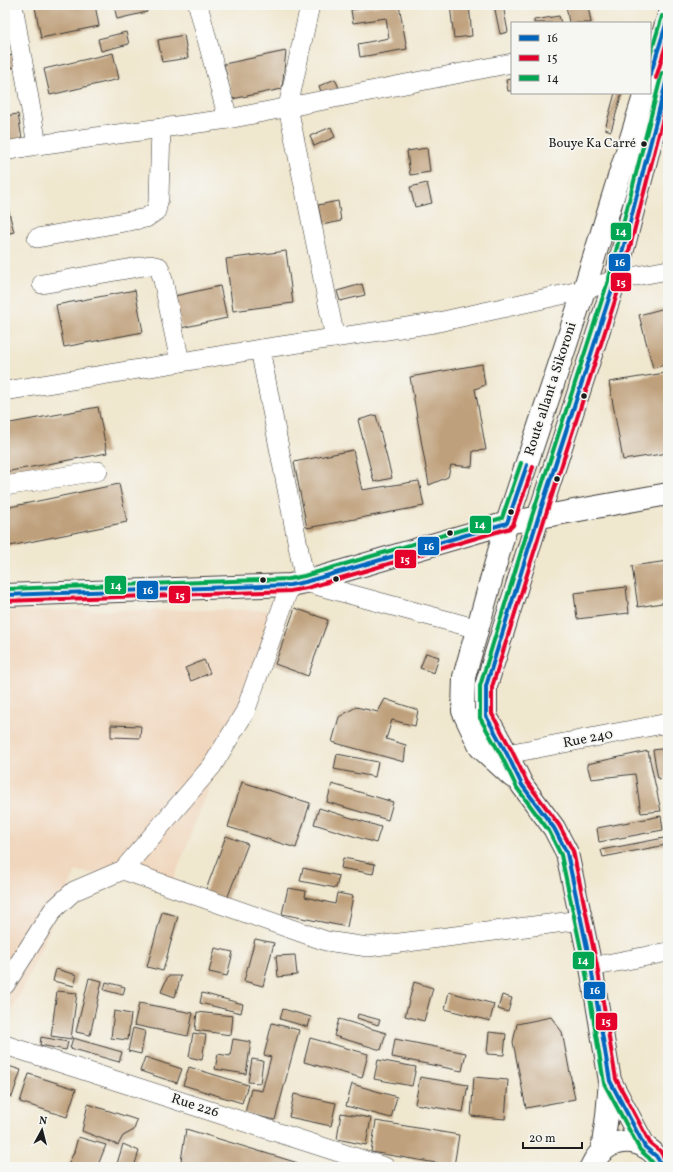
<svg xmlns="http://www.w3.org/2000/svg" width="673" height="1172" viewBox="0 0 673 1172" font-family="Vollkorn,serif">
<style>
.built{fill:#f0d6bc}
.building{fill:#bfa07c}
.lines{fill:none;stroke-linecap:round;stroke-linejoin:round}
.minor-casing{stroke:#3c3a37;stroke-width:20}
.tertiary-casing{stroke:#3c3a37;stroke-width:24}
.secondary-casing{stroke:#3c3a37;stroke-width:24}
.minor{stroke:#fff;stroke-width:19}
.tertiary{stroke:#fff;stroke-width:22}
.secondary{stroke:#fff;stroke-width:22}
.bus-1-casing{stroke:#f6f6f2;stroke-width:7}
.bus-2-casing{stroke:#f6f6f2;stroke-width:7}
.bus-3-casing{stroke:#f6f6f2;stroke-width:7}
.bus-1{stroke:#0065bd;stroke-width:4}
.bus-2{stroke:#e4002b;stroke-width:4}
.bus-3{stroke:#00a651;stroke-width:4}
.bus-dot{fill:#1c1c1c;stroke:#f6f6f2;stroke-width:1.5}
.labels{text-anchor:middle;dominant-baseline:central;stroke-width:3.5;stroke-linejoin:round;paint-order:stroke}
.bus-label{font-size:13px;fill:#1c1c1c;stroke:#f6f6f2;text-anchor:end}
.street-label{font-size:14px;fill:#1c1c1c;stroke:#f6f6f2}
.line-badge{stroke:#f6f6f2;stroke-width:1.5}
.badge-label{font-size:11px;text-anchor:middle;font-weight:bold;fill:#fff}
</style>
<rect width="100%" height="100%" fill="#f6f6f2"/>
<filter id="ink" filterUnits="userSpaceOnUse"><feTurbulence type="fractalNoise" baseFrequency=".025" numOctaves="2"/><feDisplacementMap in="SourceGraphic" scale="8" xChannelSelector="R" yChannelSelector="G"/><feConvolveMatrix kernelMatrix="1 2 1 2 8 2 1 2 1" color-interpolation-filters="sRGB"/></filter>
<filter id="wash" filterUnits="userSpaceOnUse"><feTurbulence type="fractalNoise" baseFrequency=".012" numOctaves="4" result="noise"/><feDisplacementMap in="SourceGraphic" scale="16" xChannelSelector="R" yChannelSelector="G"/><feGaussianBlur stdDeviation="0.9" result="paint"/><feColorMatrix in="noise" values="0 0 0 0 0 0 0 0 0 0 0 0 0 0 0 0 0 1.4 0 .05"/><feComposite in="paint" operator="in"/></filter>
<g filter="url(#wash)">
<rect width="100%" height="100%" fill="#f0e7cf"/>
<path class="built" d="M278,610L172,883L76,871L5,1027V611Z"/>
<g id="blocks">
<g class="building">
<path d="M43,5H95L99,26L41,38L35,7Z"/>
<path d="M114,5H145L147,12L117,19Z"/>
<path d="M383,5H399L407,49L360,57L358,44L389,38L386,18L353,23L351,10Z"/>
<path d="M450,5H469L472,36L454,38Z"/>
<path d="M494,5H503L508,32L500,34Z"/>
<path d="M566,5H588L591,23H569Z"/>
<path d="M559,16L561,23H534V20Z"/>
<path d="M126,32L129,44L101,51L98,39Z"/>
<path d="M184,35L188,58L162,62L158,40Z"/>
<path d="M286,51L282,89L232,99L224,64Z"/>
<path d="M113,53L119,79L50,95L44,69Z"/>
<path d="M14,55L16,67L5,69V57Z"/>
<path d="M335,79L339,88L322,94L319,86Z"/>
<path d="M512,79V91H508L506,80Z"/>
<path d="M615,93H622L611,131L605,129Z"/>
<path d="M18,114L22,139L5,142V116Z"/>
<path d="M331,127L335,137L314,146L310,136Z"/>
<path d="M427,148L430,172L410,175L407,151Z"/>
<path d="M427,183L432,203L415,207L410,187Z"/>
<path d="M5,197L14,232L5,234Z"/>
<path d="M338,201L341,221L322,225L318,205Z"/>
<path d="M286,251L293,303L233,311L226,259Z"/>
<path d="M362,284L365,295L340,301L337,291Z"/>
<path d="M220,286L227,318L181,328L175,296Z"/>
<path d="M135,290L143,332L64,347L56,305Z"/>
<path d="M665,308L668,318V364L653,368L639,315Z"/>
<path d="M482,364L485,385L475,389L486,450L473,451L472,467L451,465L448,477L429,485L410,377Z"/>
<path d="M665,373L668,392V453L623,460L609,382Z"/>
<path d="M98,407L107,453L5,472V424Z"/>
<path d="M376,415L392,478L374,482L358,420Z"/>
<path d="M353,450L362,490L419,481L424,506L307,528L294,462Z"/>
<path d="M119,484L127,522L5,547V508Z"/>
<path d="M668,561V602L638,607L632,566Z"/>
<path d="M626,587L629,613L577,619L574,593Z"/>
<path d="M295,608L328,620L308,676L275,664Z"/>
<path d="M426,653L439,657L434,673L420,668Z"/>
<path d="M204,660L210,673L191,681L185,668Z"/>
<path d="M385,699L418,710L415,726L392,720L386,739L406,745L404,762L332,742L339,717L356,707L378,712Z"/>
<path d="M111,725L141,726L140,738L111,737Z"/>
<path d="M668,748V777L658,779L653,750Z"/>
<path d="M648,751L661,811L641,813L635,774L591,779L587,764Z"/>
<path d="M337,754L378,762L375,777L334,769Z"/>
<path d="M242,782L310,803L296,848L228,827Z"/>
<path d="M332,784L393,802L388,820L327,802Z"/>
<path d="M319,808L381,827L376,843L314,824Z"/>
<path d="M661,816L663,830L599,842L597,828Z"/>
<path d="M226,836L248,844L225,904L204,895Z"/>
<path d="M664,838L666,845L603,857L601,850Z"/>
<path d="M343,858L375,864L373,874L341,868Z"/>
<path d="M303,868L339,876L336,888L300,881Z"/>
<path d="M288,888L306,891L305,897L335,904L337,893L353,896L347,927L282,914Z"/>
<path d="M162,912L178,916L163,971L147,967Z"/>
<path d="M255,939L274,943L263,986L244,981Z"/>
<path d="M215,948L233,952L227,976L209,972Z"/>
<path d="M295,955L297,975L278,977L276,956Z"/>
<path d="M56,969L77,975L74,986L53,981Z"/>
<path d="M168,976H181L175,997L161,992Z"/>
<path d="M89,978L102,981L90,1035L76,1032Z"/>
<path d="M106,982L125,987L123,995L104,990Z"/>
<path d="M414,982L433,988L424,1021L405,1016Z"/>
<path d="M57,991L77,993L71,1039L51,1036Z"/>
<path d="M449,992L494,1004L490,1021L445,1009Z"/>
<path d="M202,993L243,1004L241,1013L200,1003Z"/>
<path d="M502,995L512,998L508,1012L498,1009Z"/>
<path d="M139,1003L193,1013L188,1036L134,1025Z"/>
<path d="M283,1009L311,1017L308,1027L280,1019Z"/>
<path d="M114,1011L131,1014L128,1040L111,1038Z"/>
<path d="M197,1012L233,1016L231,1035L195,1030Z"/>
<path d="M358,1014L380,1020L378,1025L357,1018Z"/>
<path d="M551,1017L562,1032L575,1099L526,1108L513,1042L517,1024Z"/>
<path d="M339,1019L386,1033L381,1050L334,1036Z"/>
<path d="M272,1023L299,1030L275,1120L245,1113L251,1089L262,1091L271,1057L264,1055Z"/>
<path d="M133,1028L145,1031L141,1054L128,1051Z"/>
<path d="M489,1032L506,1034L504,1055L487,1054Z"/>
<path d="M193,1033L206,1035L202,1060L189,1057Z"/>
<path d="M41,1037L68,1042L66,1050L40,1045Z"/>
<path d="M73,1038L122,1052L119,1062L70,1048Z"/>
<path d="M310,1038L368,1054L362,1078L304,1062Z"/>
<path d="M233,1039L251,1042L246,1074L215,1069L218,1054L230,1056Z"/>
<path d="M395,1039L466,1053L462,1071L392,1057Z"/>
<path d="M145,1057L182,1069L177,1083L140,1071Z"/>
<path d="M252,1059L263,1061L260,1083L248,1082Z"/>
<path d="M378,1060L416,1067L412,1086L374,1079Z"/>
<path d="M5,1065L21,1070L12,1097L5,1095Z"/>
<path d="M189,1067L248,1085L242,1103L183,1085Z"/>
<path d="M29,1074L76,1089L67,1117L20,1102Z"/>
<path d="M420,1077L468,1085L463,1112L415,1104Z"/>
<path d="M474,1077L508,1080L505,1119L471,1116Z"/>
<path d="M352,1084L397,1097L391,1118L346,1106Z"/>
<path d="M294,1094L336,1103L331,1126L289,1117Z"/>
<path d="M88,1104L137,1120L134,1130L123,1136L118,1145L82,1131Z"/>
<path d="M341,1113L371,1118L366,1145L337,1139Z"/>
<path d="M376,1121L459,1135L454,1166L371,1152Z"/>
<path d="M186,1129L298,1163L299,1167H180Z"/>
<path d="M78,1137L106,1145L98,1165L103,1167H67L74,1152Z"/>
<path d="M123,1144L139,1151L134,1167H116Z"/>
</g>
</g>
</g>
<g filter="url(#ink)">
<use href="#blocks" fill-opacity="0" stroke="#3c3a37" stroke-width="1"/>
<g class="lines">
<defs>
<g id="minor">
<path d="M13,5L37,145"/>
<path d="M198,5L228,119"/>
<path d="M310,5L288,107L335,338"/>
<path d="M5,151L37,145L228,119L512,63"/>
<path d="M37,238L146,218L156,211L159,198L161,128"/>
<path d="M42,284L150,265L159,267L163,280L180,362"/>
<path d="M260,349L305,582L478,629"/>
<path d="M5,391L260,349L434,323L584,290L615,280L668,270"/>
<path d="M5,486L98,471"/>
<path d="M494,759L507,754L668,723"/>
<path d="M123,870L326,941L368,947L581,920"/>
<path d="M591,967L668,952"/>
<path d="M5,985L53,910L74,891L123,870L212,766L245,712L290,585"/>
<path d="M5,1045L385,1167"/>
</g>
<g id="tertiary">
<path d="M650,76L668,18"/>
<path d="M5,595L290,585L305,582L507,523L668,494"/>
<path d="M513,777L480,747L463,711L464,677L507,523L584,290L645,93"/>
<path d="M610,1081L645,1147"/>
<path d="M602,1151L607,1116L610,1081L591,967L567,853L554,828L522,785L507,754L486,716V686L538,518L615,280L668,75"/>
</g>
<path id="secondary" d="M591,1167C606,1133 648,1134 663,1167"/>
</defs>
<use href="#minor" class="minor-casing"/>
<use href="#tertiary" class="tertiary-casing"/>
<use href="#secondary" class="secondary-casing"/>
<use href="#minor" class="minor"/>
<use href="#tertiary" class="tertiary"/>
<use href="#secondary" class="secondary"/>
<defs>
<g id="bus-1">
<path d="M650,76L668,18"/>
<path d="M5,595L290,585L305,582L507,523L527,465"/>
<path d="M663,1167L656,1156L645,1147L610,1081L591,967L567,853L554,828L522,785L507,754L486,716V686L538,518L615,280L668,75"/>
</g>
<g id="bus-2">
<path d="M656,78L668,38"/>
<path d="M668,99L621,282L544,520L492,687V714L512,751L527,782L559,825L573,851L597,966L616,1079L650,1143L660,1151L668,1164"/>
<path d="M5,601L290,591L307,588L510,528L513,525L533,467"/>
</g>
<g id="bus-3">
<path d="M650,56L662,16"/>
<path d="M5,589L289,579L304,576L502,518L521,463"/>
<path d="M656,1167L649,1158L640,1150L604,1083L585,968L561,855L549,831L517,788L502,757L480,718V686L532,516L609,278L662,73"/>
</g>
</defs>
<use href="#bus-1" class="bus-1-casing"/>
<use href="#bus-2" class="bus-2-casing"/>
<use href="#bus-3" class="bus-3-casing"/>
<use href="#bus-1" class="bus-1"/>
<use href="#bus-2" class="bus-2"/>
<use href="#bus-3" class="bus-3"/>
</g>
</g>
<g class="bus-dot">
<circle cx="644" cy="144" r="3.5"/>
<circle cx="584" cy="396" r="3.5"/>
<circle cx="557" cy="479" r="3.5"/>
<circle cx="511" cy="512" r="3.5"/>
<circle cx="450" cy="533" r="3.5"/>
<circle cx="336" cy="579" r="3.5"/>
<circle cx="263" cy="580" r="3.5"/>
</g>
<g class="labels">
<g class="bus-label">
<text x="636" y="144">Bouye Ka Carré</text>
</g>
<g class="street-label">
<text transform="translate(551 389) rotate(-72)">Route allant a Sikoroni</text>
<text transform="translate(588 739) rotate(-11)">Rue 240</text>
<text transform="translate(195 1106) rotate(18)">Rue 226</text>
</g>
</g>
<g class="line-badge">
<rect x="610" y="222" width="22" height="19" rx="4" fill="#00a651"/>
<rect x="608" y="253" width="23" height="19" rx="4" fill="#0065bd"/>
<rect x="610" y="272" width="22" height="20" rx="4" fill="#e4002b"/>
<rect x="469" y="515" width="23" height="19" rx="4" fill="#00a651"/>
<rect x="417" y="536" width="23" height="20" rx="4" fill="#0065bd"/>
<rect x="394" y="549" width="23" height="20" rx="4" fill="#e4002b"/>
<rect x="104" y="575" width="23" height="20" rx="4" fill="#00a651"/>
<rect x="136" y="580" width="23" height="20" rx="4" fill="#0065bd"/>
<rect x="168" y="585" width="23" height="19" rx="4" fill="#e4002b"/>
<rect x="572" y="951" width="23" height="19" rx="4" fill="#00a651"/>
<rect x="583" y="981" width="23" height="19" rx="4" fill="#0065bd"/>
<rect x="595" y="1012" width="23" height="19" rx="4" fill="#e4002b"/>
</g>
<g class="badge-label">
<text x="621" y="235">14</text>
<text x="620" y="266">16</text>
<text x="621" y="286">15</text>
<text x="480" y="528">14</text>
<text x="429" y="550">16</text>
<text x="405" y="563">15</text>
<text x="116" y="589">14</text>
<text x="148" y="594">16</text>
<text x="180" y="599">15</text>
<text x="583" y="964">14</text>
<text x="595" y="994">16</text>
<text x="606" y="1025">15</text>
</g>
<rect width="673" height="1172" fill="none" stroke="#f6f6f2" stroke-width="20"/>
<rect x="511" y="22" width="140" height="72" fill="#f6f6f2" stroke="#9f9f9c"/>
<rect x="519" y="35" width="20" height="6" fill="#0065bd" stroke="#9f9f9c"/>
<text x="547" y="42" font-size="12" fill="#1c1c1c">16</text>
<rect x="519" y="55" width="20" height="6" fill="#e4002b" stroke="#9f9f9c"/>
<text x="547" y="62" font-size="12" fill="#1c1c1c">15</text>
<rect x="519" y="75" width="20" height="6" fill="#00a651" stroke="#9f9f9c"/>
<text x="547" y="82" font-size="12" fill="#1c1c1c">14</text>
<g transform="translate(42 1130) rotate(7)" stroke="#f6f6f2" stroke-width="3" paint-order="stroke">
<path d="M0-3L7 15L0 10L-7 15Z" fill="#1c1c1c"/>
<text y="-6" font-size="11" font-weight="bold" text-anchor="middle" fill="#1c1c1c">N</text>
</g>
<path d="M523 1142v6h59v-6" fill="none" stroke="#1c1c1c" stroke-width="2"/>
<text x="529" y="1142" font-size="12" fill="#1c1c1c" stroke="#f6f6f2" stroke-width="3" paint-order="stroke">20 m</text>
</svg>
